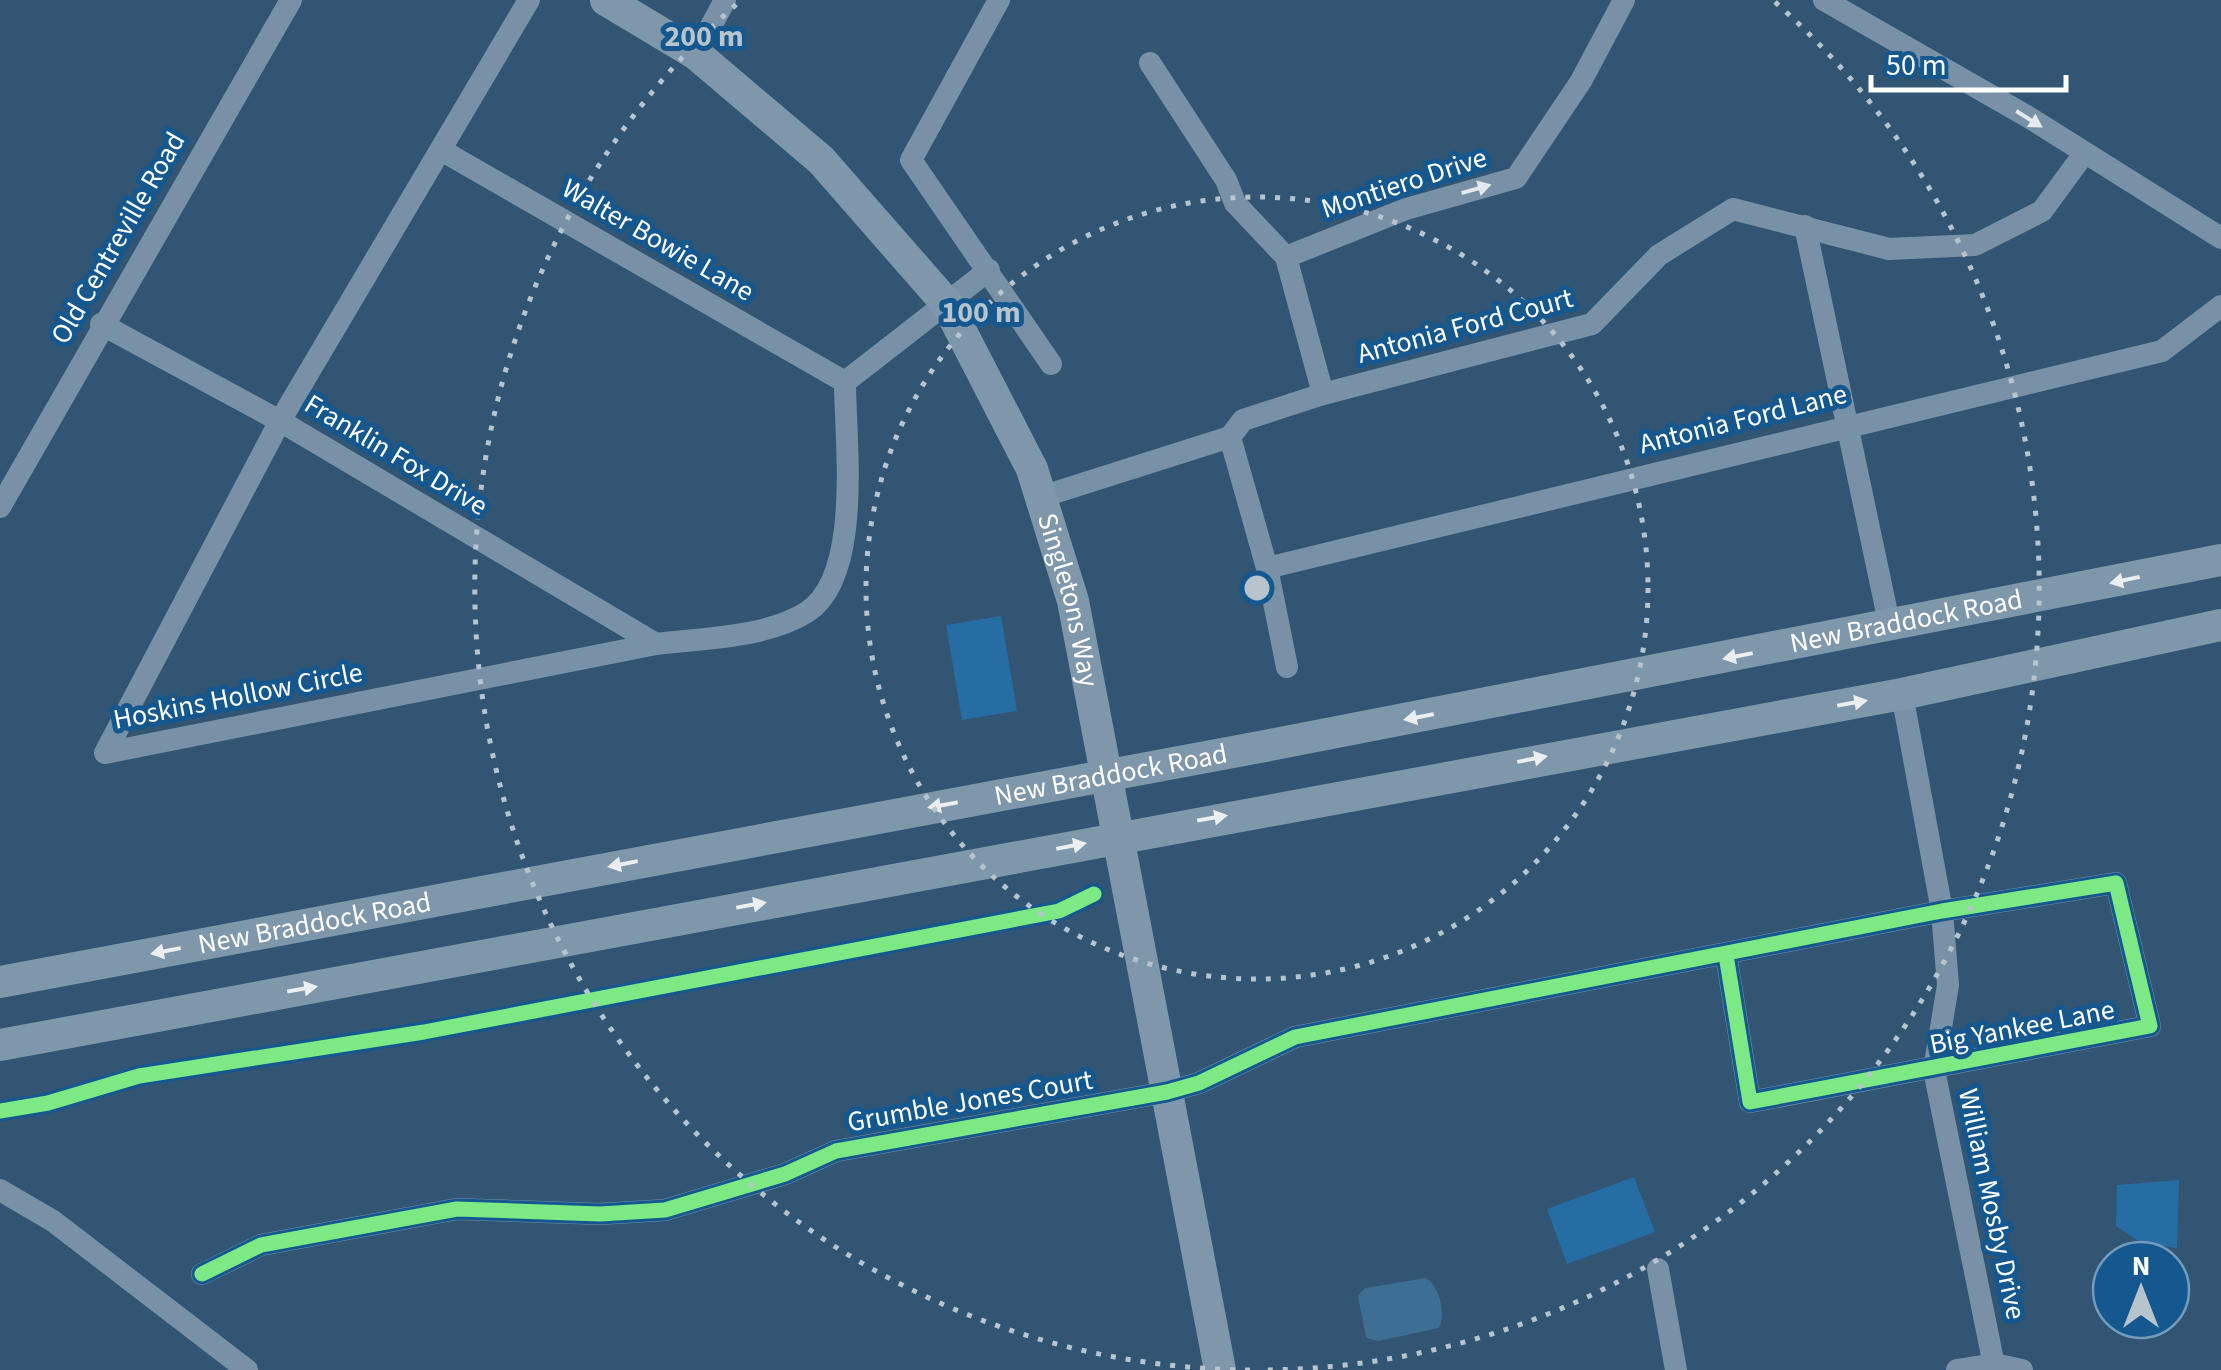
<svg xmlns="http://www.w3.org/2000/svg" width="2221" height="1370" viewBox="0 0 2221 1370" font-family="'Source Sans 3',sans-serif">
<style>
.green{fill:#266da4}
.water{fill:#3f6e95}
.lines{fill:none;stroke-linecap:round;stroke-linejoin:round}
.street{stroke:#7891a6;stroke-width:22}
.secondary{stroke:#7f97ab;stroke-width:32}
.cycleway-casing{stroke:#15588f;stroke-width:21}
.cycleway{stroke:#7ce984;stroke-width:15}
.oneway{fill:#e4e9ed}
.oneway2{fill:#eceff2}
.ring{fill:none;stroke:#b7c4ce;stroke-width:5;stroke-dasharray:5 10}
.labels{text-anchor:middle;dominant-baseline:central;stroke-width:10;stroke-linejoin:round;paint-order:stroke}
.street-label{font-size:28px;fill:#fff;stroke:#15588f}
.centre{fill:#b7c4ce;stroke:#15588f;stroke-width:5}
.ring-label{font-size:30px;text-anchor:middle;font-weight:bold;fill:#b7c4ce;stroke:#15588f;stroke-width:10;stroke-linejoin:round;paint-order:stroke}
</style>
<rect width="100%" height="100%" fill="#315573"/>
<g class="green">
<path d="M1001,616L1017,711L962,720L946,625Z"/>
<path d="M1634,1177L1655,1232L1567,1264L1547,1209Z"/>
<path d="M2179,1180L2177,1248L2142,1243L2116,1226L2117,1185Z"/>
</g>
<path class="water" d="M1426,1278C1440,1287 1446,1314 1439,1328L1378,1341L1366,1338L1358,1296L1365,1288Z"/>
<g class="lines">
<g class="street">
<path d="M529,0L280,421L105,753L656,644C703,638 766,638 807,612C863,576 845,441 845,382L989,270"/>
<path d="M999,0L911,160L1051,364"/>
<path d="M1824,0L2030,118L2221,238"/>
<path d="M696,54L725,0"/>
<path d="M1150,63L1226,180L1235,203L1286,257L1323,394"/>
<path d="M441,150L845,382"/>
<path d="M1805,226L1890,627"/>
<path d="M1286,257L1406,209L1516,178L1581,81L1624,0"/>
<path d="M101,324L280,421L656,644"/>
<path d="M1230,437L1267,568L1287,667"/>
<path d="M1041,497L1230,437L1243,420L1323,394L1592,324L1659,255L1733,209L1889,249L1975,245L2042,211L2083,155"/>
<path d="M0,507L291,0"/>
<path d="M1267,568L2162,351L2221,306"/>
<path d="M1902,694L1942,911L1948,985L1934,1070L1995,1370"/>
<path d="M0,1190L53,1221L247,1370"/>
<path d="M1658,1269L1676,1370"/>
<path d="M202,1274L261,1245L457,1209L600,1214L665,1210L785,1174L836,1151L1167,1092L1199,1083L1295,1037L1942,911L2116,883L2150,1026L1750,1102L1726,955"/>
<path d="M1957,1370L1994,1364L2022,1370"/>
</g>
<g class="secondary">
<path id="s1" d="M606,0L696,54L821,160L947,304L1032,469L1073,601L1220,1370"/>
<path id="s2" d="M0,982L1265,746L2221,560"/>
<path d="M0,1045L1902,694L2221,625"/>
</g>
<defs>
<g id="cycleway">
<path d="M0,1111L48,1103L139,1076L424,1032L1059,911L1094,894"/>
<path d="M202,1274L261,1245L457,1209L600,1214L665,1210L785,1174L836,1151L1167,1092L1199,1083L1295,1037L1942,911L2116,883L2150,1026L1750,1102L1726,955"/>
</g>
</defs>
<use href="#cycleway" class="cycleway-casing"/>
<use href="#cycleway" class="cycleway"/>
</g>
<defs><path id="oneway-solid" d="M-6-.8H1V-3.2L6.5 0L1 3.2V.8H-6Z" transform="scale(2.5)"/></defs>
<g class="oneway">
<use href="#oneway-solid" transform="translate(2029 119) rotate(32)"/>
<use href="#oneway-solid" transform="translate(1476 189) rotate(-16)"/>
</g>
<g class="oneway2">
<use href="#oneway-solid" transform="translate(2125 580) rotate(168)"/>
<use href="#oneway-solid" transform="translate(1738 656) rotate(169)"/>
<use href="#oneway-solid" transform="translate(1852 703) rotate(-10)"/>
<use href="#oneway-solid" transform="translate(1419 717) rotate(169)"/>
<use href="#oneway-solid" transform="translate(1532 759) rotate(-11)"/>
<use href="#oneway-solid" transform="translate(943 805) rotate(170)"/>
<use href="#oneway-solid" transform="translate(1212 818) rotate(-10)"/>
<use href="#oneway-solid" transform="translate(1071 846) rotate(-11)"/>
<use href="#oneway-solid" transform="translate(623 864) rotate(169)"/>
<use href="#oneway-solid" transform="translate(751 905) rotate(-10)"/>
<use href="#oneway-solid" transform="translate(166 951) rotate(169)"/>
<use href="#oneway-solid" transform="translate(302 989) rotate(-10)"/>
</g>
<g class="ring">
<circle cx="1257" cy="588" r="391"/>
<path d="M1250 1370A782 782 0 0 1 739 2M1775 2A782 782 0 0 1 1264 1370"/>
</g>
<g class="labels">
<g class="street-label">
<text transform="translate(1404 183) rotate(-18)">Montiero Drive</text>
<text transform="translate(118 238) rotate(-60)">Old Centreville Road</text>
<text transform="translate(658 240) rotate(30)">Walter Bowie Lane</text>
<text transform="translate(1465 326) rotate(-15)">Antonia Ford Court</text>
<text transform="translate(1743 419) rotate(-14)">Antonia Ford Lane</text>
<text transform="translate(396 455) rotate(31)">Franklin Fox Drive</text>
<text stroke="none"><textPath href="#s1" startOffset="782">Singletons Way</textPath></text>
<text stroke="none"><textPath href="#s2" startOffset="1940">New Braddock Road</textPath></text>
<text transform="translate(238 696) rotate(-11)">Hoskins Hollow Circle</text>
<text stroke="none"><textPath href="#s2" startOffset="1130">New Braddock Road</textPath></text>
<text stroke="none"><textPath href="#s2" startOffset="320">New Braddock Road</textPath></text>
<text transform="translate(2022 1027) rotate(-11)">Big Yankee Lane</text>
<text transform="translate(970 1101) rotate(-10)">Grumble Jones Court</text>
<text transform="translate(1992 1204) rotate(78)">William Mosby Drive</text>
</g>
</g>
<circle cx="1257" cy="588" r="15" class="centre"/>
<g class="ring-label">
<text x="704" y="46">200 m</text>
<text x="981" y="322">100 m</text>
</g>
<g transform="translate(2141 1290)"><circle r="48" fill="#15588f" stroke="#739bbc" stroke-width="2.5"/>
<path d="M0-8L18 38L0 25L-18 38Z" fill="#b7c4ce"/>
<text y="-15" font-size="28" font-weight="bold" text-anchor="middle" fill="#ffffff">N</text>
</g>
<path d="M1871 75v15h195v-15" fill="none" stroke="#ffffff" stroke-width="5"/>
<text x="1886" y="75" font-size="30" fill="#ffffff" stroke="#15588f" stroke-width="8" paint-order="stroke">50 m</text>
</svg>
